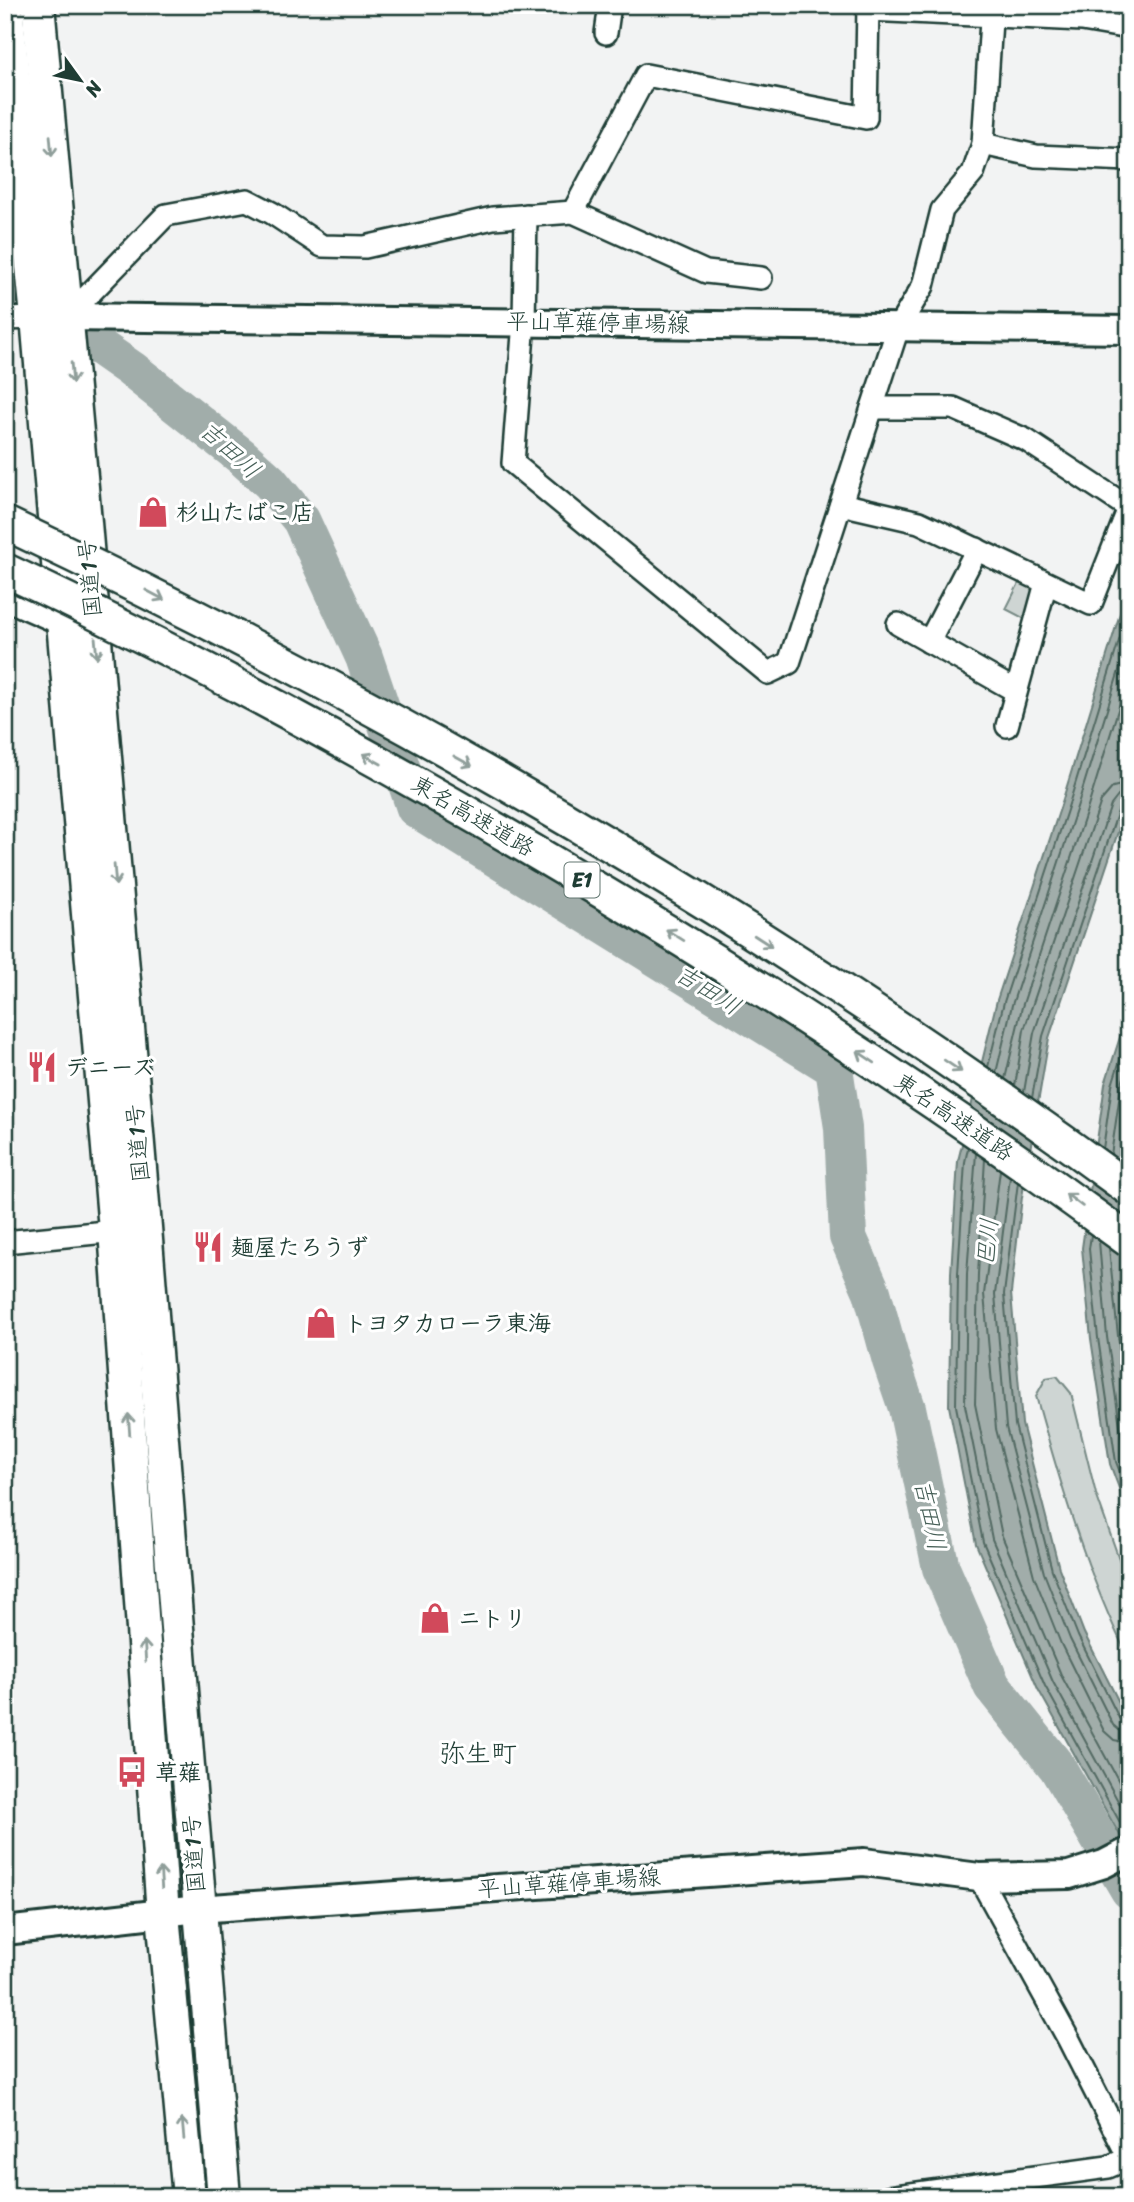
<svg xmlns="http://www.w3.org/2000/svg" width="1134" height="2202" viewBox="0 0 1134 2202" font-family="Sriracha,'Klee One',sans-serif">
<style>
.green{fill:#ced5d3;stroke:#768984;stroke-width:2}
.water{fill:#a1adaa;stroke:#6d807b;stroke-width:2}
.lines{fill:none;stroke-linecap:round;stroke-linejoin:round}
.shore{stroke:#536a63;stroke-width:2}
.river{stroke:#a1adaa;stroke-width:38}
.minor-casing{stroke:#1f3d34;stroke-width:26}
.major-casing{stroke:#1f3d34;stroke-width:32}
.highway-casing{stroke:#1f3d34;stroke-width:37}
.minor{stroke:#fff;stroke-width:21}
.major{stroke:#fff;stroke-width:26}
.highway{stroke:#fff;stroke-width:32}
.highway-bridge-casing{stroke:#1f3d34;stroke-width:37;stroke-linecap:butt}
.highway-bridge{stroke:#fff;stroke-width:32}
.oneway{stroke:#8f9e9a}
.labels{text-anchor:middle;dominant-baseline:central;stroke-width:6;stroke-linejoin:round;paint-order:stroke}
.shield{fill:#fff;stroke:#627771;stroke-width:2}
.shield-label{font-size:21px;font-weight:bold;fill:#1f3d34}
.street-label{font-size:23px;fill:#1f3d34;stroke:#fff}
.poi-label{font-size:23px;font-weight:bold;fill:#1f3d34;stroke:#fff;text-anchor:start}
.water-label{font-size:24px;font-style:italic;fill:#465f57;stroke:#fff}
.quarter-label{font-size:26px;fill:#1f3d34;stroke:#fff}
</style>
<rect width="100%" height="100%" fill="#f2f3f3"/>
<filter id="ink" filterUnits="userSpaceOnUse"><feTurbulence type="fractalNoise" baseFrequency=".0143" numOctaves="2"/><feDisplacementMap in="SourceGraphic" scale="14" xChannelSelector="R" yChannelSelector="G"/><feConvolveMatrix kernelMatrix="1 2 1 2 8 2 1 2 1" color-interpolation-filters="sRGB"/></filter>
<g filter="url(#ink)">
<g class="green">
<path d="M1021,579L1031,584L1035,595L1027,620L1006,609Z"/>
<path d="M1057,1376L1071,1393L1096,1494L1129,1587V1659C1087,1575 1061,1486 1036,1396L1046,1378Z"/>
</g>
<g class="water">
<path d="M1129,584V799L1049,1038L1022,1197L1011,1293L1022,1424L1059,1568L1084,1633L1129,1722V1852L1038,1689L976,1544L949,1406L951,1273L958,1161L997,1000L1063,799Z"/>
<path d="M1129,1009V1515L1110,1464L1091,1339L1082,1248L1105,1084Z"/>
</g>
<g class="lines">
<g class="shore">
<path d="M988,1067L1004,1002L1070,801L1129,608"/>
<path d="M996,1073L1012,1005L1078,804L1129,638"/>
<path d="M1005,1079L1022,1007L1088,807L1129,674"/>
<path d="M1015,1086L1024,1030L1101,801L1113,787L1129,783"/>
<path d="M1024,1092L1034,1033L1111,805L1118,796L1129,793"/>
<path d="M1032,1098L1043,1036L1119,808L1123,803L1129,802"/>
<path d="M968,1148L965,1162L958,1274L956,1406L983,1542L1045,1686L1128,1837"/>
<path d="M1103,1149L1112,1085L1129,1032"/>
<path d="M976,1153L967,1274L965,1405L992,1539L1053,1682L1129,1821"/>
<path d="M1111,1155L1121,1087L1129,1061"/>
<path d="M985,1159L978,1274L975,1404L1002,1536L1062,1677L1129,1800"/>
<path d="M1000,1170L984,1294L996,1429L1034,1576L1061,1644L1104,1731L1114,1740L1129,1743"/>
<path d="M1010,1177L995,1294L1006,1427L1044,1573L1070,1639L1113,1725L1119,1730L1129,1732"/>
<path d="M1018,1182L1004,1294L1015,1425L1052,1570L1078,1636L1119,1718L1123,1722L1129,1723"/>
<path d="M1091,1235L1089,1249L1098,1338L1116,1462L1129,1495"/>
<path d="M1099,1241L1107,1337L1125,1460L1129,1470"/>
<path d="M1109,1248L1118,1336L1129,1413"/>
</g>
<path class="river" d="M5,281L131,369L241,456L270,482L301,520L364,657L415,808L834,1068L843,1128L848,1237L872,1292L891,1361L907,1408L941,1568L992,1686L1057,1767L1129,1890"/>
<defs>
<g id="minor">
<path d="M868,10L1082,20L1129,28"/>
<path d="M606,33L610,5"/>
<path d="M983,144L1036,156L1129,160"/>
<path d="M573,212L646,75L866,118L868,5"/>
<path d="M526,215L524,321L513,463L768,673L789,663L898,328L923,286L942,210L973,173L983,144L992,5"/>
<path d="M5,319L67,317L166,215L247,200L272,213L322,246L365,247L493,218L573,212L706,272L761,278"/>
<path d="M841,504L919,522L1091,604L1129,508L1026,440L953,408H872"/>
<path d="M5,599L64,625"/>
<path d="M898,624L1016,691"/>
<path d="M929,642L977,549"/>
<path d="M1007,726L1046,583"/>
<path d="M5,1242L126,1230"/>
<path d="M979,1877L1069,2040L1129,2158"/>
<path d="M889,2197L1108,2167L1129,2158"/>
</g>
<g id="major">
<path d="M67,317L1129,330"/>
<path d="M5,1931L198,1909L864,1862L979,1877L1069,1875L1104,1864L1129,1851"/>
</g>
<g id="highway">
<path d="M6,5L37,317L115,1230L163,1914L189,2197"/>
<path d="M38,5C76,412 112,820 145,1227C172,1550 195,1874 224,2197"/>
</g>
</defs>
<use href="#minor" class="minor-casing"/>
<use href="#major" class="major-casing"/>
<use href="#highway" class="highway-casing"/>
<use href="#minor" class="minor"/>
<use href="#major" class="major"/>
<use href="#highway" class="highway"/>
<defs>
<g id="highway-bridge">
<path d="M5,523C399,709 778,931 1129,1189"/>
<path d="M5,570C200,661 389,765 574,875C764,988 951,1109 1129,1241"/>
</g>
</defs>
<use href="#highway-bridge" class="highway-bridge-casing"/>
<use href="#highway-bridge" class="highway-bridge"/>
</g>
<defs><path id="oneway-shaft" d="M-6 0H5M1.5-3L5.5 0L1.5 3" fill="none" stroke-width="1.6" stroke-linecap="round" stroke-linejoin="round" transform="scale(1.75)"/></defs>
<g class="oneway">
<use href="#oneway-shaft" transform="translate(51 146) rotate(85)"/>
<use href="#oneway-shaft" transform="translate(72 373) rotate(85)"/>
<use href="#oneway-shaft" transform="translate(155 595) rotate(28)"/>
<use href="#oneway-shaft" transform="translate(96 648) rotate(85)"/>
<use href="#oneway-shaft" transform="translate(372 759) rotate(-151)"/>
<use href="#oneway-shaft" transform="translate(463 761) rotate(29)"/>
<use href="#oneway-shaft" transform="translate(115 875) rotate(85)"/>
<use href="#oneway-shaft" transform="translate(675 935) rotate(-148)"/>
<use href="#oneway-shaft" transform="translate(763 941) rotate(33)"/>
<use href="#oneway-shaft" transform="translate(866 1057) rotate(-146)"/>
<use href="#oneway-shaft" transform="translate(953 1066) rotate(34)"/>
<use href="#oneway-shaft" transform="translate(1074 1200) rotate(-143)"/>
<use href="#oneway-shaft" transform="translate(129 1424) rotate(-94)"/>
<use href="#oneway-shaft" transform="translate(145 1651) rotate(-94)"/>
<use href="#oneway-shaft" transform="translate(161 1878) rotate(-94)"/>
<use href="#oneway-shaft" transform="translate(183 2129) rotate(-95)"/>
</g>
</g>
<defs>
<symbol id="shop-bare" viewBox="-9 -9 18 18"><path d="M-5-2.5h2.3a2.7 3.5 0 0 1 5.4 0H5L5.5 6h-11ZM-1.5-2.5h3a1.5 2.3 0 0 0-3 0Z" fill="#d1495b" stroke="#fff" stroke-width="2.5" paint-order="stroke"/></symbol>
<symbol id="restaurant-bare" viewBox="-9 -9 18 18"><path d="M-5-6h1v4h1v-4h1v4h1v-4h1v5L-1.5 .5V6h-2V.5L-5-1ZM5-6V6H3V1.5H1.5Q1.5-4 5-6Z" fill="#d1495b" stroke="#fff" stroke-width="2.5" paint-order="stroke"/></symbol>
<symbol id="bus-bare" viewBox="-9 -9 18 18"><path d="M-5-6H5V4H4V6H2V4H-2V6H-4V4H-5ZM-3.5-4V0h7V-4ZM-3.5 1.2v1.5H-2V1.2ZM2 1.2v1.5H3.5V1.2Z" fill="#d1495b" stroke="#fff" stroke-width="2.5" paint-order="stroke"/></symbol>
</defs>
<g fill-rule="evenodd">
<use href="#shop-bare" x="131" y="490" width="44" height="44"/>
<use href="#restaurant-bare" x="20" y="1045" width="44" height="44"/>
<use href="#restaurant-bare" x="186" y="1225" width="44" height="44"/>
<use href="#shop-bare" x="299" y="1301" width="44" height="44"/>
<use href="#shop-bare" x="413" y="1596" width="44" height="44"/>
<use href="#bus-bare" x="110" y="1750" width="44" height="44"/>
</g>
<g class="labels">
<rect class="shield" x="564.5" y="862.5" width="35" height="35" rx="5"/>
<g class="shield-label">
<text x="582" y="880">E1</text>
</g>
<g class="street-label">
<text transform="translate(598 323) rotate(1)">平山草薙停車場線</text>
<text transform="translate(90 578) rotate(-95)">国道1号</text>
<text transform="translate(473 816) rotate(30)">東名高速道路</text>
<text transform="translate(954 1117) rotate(34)">東名高速道路</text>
<text transform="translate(138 1143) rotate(-95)">国道1号</text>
<text transform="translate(194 1854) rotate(-94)">国道1号</text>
<text transform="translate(569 1883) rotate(-4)">平山草薙停車場線</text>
</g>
<g class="poi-label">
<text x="176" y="512">杉山たばこ店</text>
<text x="65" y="1067">デニーズ</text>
<text x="231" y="1247">麺屋たろうず</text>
<text x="344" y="1323">トヨタカローラ東海</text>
<text x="458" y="1618">ニトリ</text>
<text x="155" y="1772">草薙</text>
</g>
<g class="water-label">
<text transform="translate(230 450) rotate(42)">吉田川</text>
<text transform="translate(708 990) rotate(32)">吉田川</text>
<text transform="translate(987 1242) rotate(-84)">巴川</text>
<text transform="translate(930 1515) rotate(78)">吉田川</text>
</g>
<g class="quarter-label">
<text x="478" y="1753">弥生町</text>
</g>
</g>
<rect width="1134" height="2202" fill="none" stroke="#fff" stroke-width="28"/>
<rect x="14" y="14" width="1106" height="2174" fill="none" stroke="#1f3d34" stroke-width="2.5" filter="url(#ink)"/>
<g transform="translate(80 80) rotate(123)" stroke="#ffffff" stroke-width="5" paint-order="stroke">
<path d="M0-5L12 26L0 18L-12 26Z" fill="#1f3d34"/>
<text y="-10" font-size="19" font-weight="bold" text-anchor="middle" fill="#1f3d34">N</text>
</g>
</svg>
